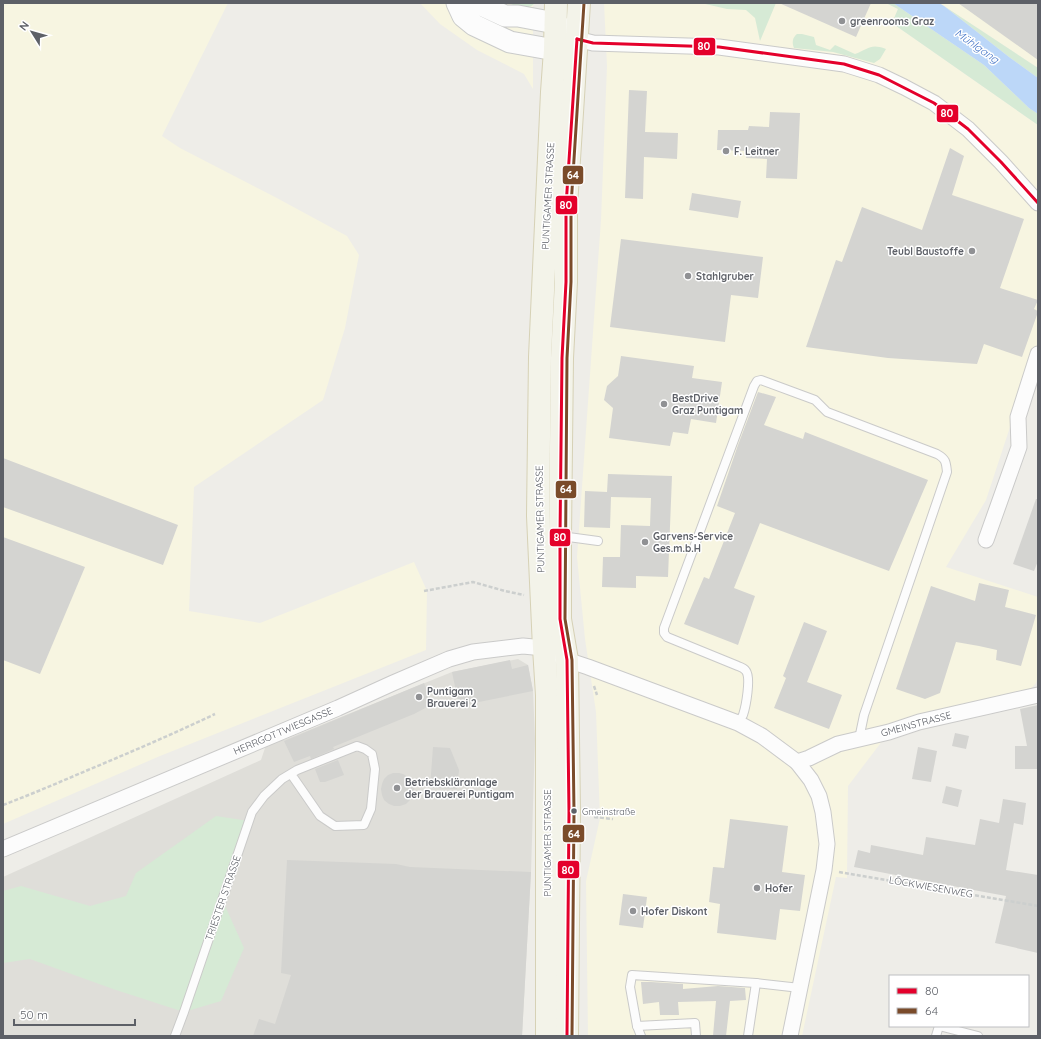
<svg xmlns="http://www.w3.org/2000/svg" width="1041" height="1039" viewBox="0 0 1041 1039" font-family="Quicksand,sans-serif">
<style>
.commercial{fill:#f7f5e1}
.industrial{fill:#dfded9}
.green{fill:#d6ead5}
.water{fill:#bcd7f8}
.building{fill:#d4d4d1}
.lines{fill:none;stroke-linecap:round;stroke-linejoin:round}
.lane-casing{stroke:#cacac9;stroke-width:10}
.street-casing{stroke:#cacac9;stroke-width:17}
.secondary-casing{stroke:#cacbca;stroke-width:23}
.primary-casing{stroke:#d6d1b5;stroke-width:24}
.path{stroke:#cccfce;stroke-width:2.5;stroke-dasharray:4 2;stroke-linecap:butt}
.lane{stroke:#fcfcfc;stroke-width:8}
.street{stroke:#fcfcfc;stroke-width:15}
.secondary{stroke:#fcfcfc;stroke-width:21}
.primary{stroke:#f3f3e9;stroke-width:22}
.bus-1-casing{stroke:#fff;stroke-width:6}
.bus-2-casing{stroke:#fff;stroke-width:6}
.bus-1{stroke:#e4002b;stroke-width:3}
.bus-2{stroke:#7a4b2a;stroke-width:3}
.poi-dot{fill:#909194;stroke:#fff;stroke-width:1.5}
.bus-dot{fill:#5d6067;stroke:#fff;stroke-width:1.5}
.labels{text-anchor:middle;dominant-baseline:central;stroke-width:3;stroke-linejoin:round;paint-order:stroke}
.bus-label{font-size:9px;fill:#5d6067;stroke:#fff;text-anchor:start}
.poi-label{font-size:10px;font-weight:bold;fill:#5d6067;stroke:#fff;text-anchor:start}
.street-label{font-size:10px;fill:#5d6067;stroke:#fff}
.water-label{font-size:11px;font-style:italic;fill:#4575c7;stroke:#fff}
.line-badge{stroke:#fff;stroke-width:1.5}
.badge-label{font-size:11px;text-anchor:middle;font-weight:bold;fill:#fff}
</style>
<rect width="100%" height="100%" fill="#eeede8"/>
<g class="commercial">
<path d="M3,3H228L162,136L180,148L275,197L347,236L359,255L345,328L323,400L194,487L189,611L260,623L414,562L427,591L426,650L160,756L3,824Z"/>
<path d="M420,3H535L533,6V89L524,74L477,50L440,24Z"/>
<path d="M604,3H886L898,9L892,23L1038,125V342L986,500L946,567L1038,597V676L1036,683L1022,699L889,732L848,786L847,878L836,877L802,1036H588L586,881L600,818L596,712L585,639L577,557L601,220L607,66Z"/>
<path d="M939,3H1038V68L944,6Z"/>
</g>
<path class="industrial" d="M518,659L528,665L533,691L535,739L531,872L522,1036H3V877L261,760L267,742L282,737L284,740L452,672Z"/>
<g class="green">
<path d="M509,3H535C528,11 517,7 509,3Z"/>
<path d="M701,3H776L760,41L755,18L746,10L727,9Z"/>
<path d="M886,3H893L984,65L1029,108L1038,114V125L892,23L898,9Z"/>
<path d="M944,6L1038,68V78L1009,57Z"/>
<path d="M797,34H802L814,37L816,45L830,50L835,45L855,54C869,49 870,43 886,49L880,59L874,63L833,52L794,48C792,43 792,38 797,34Z"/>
<path d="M216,816L249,821L222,899L244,948L221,1001L184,1012L113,989L30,959L3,963V891L21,886L90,906L126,896L136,873Z"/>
</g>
<path class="water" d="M893,3H939L944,6L1009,57L1038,78V114L1029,108L984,65Z"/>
<g class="building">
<path d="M779,3H871L856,37Z"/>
<path d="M958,3H1038V60Z"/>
<path d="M629,90L647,91L645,132L678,133L677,159L644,157L643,199L625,198Z"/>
<path d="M770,112L800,113L797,179L766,178L767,159L746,158L747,151L717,150L718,130H748L749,126L769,127Z"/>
<path d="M950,148L964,156L952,195L1024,219L1000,288L1038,300L1034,309L1038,311V312L1022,357L984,344L977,364L888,358L806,347L836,260L842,262L862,207L922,230Z"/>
<path d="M692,193L741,201L738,218L689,210Z"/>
<path d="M621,239L763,257L758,298L731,295L725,342L610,327Z"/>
<path d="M621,356L694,366L692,378L722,382L716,423L691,419L688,434L673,432L670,446L609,438L613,408L604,400L607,386L618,376Z"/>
<path d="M758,392L776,397L764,425L803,439L805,432L928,480L889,571L760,523L734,588L755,596L738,645L684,624L704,577L709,579L735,513L717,506L738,445Z"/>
<path d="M3,458L178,525L163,565L3,507Z"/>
<path d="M608,474L672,476L668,577L636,576V588L602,587L603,557H620L621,525L650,526L651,498L611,497L610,528L584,527L585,491L607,492Z"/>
<path d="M1036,499H1038V561L1034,571L1013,564Z"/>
<path d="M3,537L85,567L40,674L3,660Z"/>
<path d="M979,583L1009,590L1005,607L1036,615L1021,666L996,660L997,650L979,646L956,642L940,693L925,699L896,689L931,586L975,601Z"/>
<path d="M804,622L827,631L807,682L842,695L829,729L774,708L786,678L783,676Z"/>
<path d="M510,660L512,669L528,665L533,691L459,706L452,672Z"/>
<path d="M424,683L433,704L414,714L333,747L334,749L311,759L310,756L294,762L284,741Z"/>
<path d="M1038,705V769H1015V746H1027L1020,709Z"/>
<path d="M955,733L969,736L966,749L952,746Z"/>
<path d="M433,747L450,748L459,770L457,789L430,788Z"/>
<path d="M918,747L937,751L931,782L912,779Z"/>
<path d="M338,760L344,775L325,782H320L315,769Z"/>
<path d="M393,773H399L403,774L408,777L415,785L413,796L410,800L406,804L400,806H394L389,804L384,800L382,795L381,789L382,784L384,779L388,775Z"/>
<path d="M946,786L962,790L958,807L942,803Z"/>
<path d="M1003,799L1026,803L1023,825L1014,823L1006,870L1038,875V953L995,943L1006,896L968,889L854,867L858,850L870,853L871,845L923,855L926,837L975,845L980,819L999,823Z"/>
<path d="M730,819L788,826L782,872L805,875L800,911L780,909L776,940L717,933L720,904L709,902L713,867L724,868Z"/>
<path d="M287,860L396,864L410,867L531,872L522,1036H253L259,1019L275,1024L291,975L281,973Z"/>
<path d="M623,894L647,897L643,928L619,925Z"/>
<path d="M641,982H651L683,984V989L718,986L745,988L746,1000L730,1001L726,1036H713L716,1001L678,1002L679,1015H660L659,1002L643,1004Z"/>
</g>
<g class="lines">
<defs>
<g id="lane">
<path d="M561,536L598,541"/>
<path d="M738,723C740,720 742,717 743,715C746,706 751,678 746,671C744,668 741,667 738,666L667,637L664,633V628L754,386L757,381L761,380L815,400L827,412L937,454C946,459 946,462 947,472L864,715L859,739"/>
<path d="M637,1026L695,1023L696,1036"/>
<path d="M175,1036L184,1012L252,812L264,796L282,779L297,770L357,746L365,749L372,754L375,769L371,809L364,825L335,826L320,816L291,774"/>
<path d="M641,1036L637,1026L630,987L632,975L756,983"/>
<path d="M748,1036L756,983L800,988"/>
<path d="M936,1036L939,1026L978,1036"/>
</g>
<g id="street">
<path d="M577,39L593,43L719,47L844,64L879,75L904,87L934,103L968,129L1001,162L1038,203"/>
<path d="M986,540L1019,447L1018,417L1038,354"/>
<path d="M797,762L809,758L838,744L889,732L919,722L1038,695"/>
<path d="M3,849L338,708L393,683L449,659L473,652L523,646L544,648L567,660L588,667L738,723L762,736L797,762L811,780L819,796L823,812L827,844L824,870L790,1036"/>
</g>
<path id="secondary" d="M457,3L463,16L474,25L510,42L555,50L577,39L555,23L518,16H505L477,3"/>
<g id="primary">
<path d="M547,1036V695L544,648L538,516L540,357L552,92L555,50L556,3"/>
<path d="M567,1036L569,812L567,660L560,619V536L562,358L566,282V206L579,3"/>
</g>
</defs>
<use href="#lane" class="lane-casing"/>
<use href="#street" class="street-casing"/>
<use href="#secondary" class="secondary-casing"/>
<use href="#primary" class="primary-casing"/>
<g class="path">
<path d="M424,591L473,582L505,591L524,595"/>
<path d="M594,686L597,695"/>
<path d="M3,805C32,794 60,782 88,770C131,752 173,734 215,714"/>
<path d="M594,817L613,819"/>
<path d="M839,872L1038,906"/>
</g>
<use href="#lane" class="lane"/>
<use href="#street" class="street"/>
<use href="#secondary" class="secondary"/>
<use href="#primary" class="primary"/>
<defs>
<g id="bus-1">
<path d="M577,39L593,43L719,47L844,64L879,75L934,103L968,129L1001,162L1038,203"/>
<path d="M567,1036L569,812L567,660L560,619V536L562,358L566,282V206L577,39"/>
</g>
<path id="bus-2" d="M572,1036L574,812L572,660L565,619L567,358L571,282V206L584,3"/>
</defs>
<use href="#bus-1" class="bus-1-casing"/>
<use href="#bus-2" class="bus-2-casing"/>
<use href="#bus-1" class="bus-1"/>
<use href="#bus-2" class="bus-2"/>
</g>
<g class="poi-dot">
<circle cx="842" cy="21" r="4"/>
<circle cx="726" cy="151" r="4"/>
<circle cx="972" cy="251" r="4"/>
<circle cx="688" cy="276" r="4"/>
<circle cx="664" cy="404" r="4"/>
<circle cx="645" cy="542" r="4"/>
<circle cx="419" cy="697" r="4"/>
<circle cx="397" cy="788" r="4"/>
<circle cx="757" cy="888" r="4"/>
<circle cx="633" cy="911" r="4"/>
</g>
<circle class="bus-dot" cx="574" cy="811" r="3.5"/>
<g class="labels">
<g class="bus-label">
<text x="582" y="811">Gmeinstraße</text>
</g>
<g class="poi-label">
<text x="850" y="21">greenrooms Graz</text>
<text x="734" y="151">F. Leitner</text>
<text x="964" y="251" text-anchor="end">Teubl Baustoffe</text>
<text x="696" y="276">Stahlgruber</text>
<text x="672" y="398">BestDrive<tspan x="672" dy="12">Graz Puntigam</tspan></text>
<text x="653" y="536">Garvens-Service<tspan x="653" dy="12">Ges.m.b.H</tspan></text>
<text x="427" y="691">Puntigam<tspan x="427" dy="12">Brauerei 2</tspan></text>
<text x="405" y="782">Betriebskläranlage<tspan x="405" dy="12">der Brauerei Puntigam</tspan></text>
<text x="765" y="888">Hofer</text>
<text x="641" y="911">Hofer Diskont</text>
</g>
<g class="street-label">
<text transform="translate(548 196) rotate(-87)">PUNTIGAMER STRASSE</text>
<text transform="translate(540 519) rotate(-91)">PUNTIGAMER STRASSE</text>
<text transform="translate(916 724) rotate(-15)">GMEINSTRASSE</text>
<text transform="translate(283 731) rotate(-23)">HERRGOTTWIESGASSE</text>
<text transform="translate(547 843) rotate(-90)">PUNTIGAMER STRASSE</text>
<text transform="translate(931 887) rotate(10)">LÖCKWIESENWEG</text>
<text transform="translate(223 898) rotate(-71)">TRIESTER STRASSE</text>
</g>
<g class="water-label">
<text transform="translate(977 46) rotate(35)">Mühlgang</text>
</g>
</g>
<g class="line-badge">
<rect x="693" y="37" width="23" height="19" rx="4" fill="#e4002b"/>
<rect x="936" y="104" width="23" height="19" rx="4" fill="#e4002b"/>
<rect x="562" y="165" width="22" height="20" rx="4" fill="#7a4b2a"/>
<rect x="555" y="195" width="23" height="20" rx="4" fill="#e4002b"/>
<rect x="555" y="480" width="22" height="19" rx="4" fill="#7a4b2a"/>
<rect x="549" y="528" width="22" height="19" rx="4" fill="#e4002b"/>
<rect x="562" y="824" width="23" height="19" rx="4" fill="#7a4b2a"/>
<rect x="557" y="860" width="23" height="19" rx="4" fill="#e4002b"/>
</g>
<g class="badge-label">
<text x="704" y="50">80</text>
<text x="947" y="117">80</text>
<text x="573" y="179">64</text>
<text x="566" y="209">80</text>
<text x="566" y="493">64</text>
<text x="560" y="541">80</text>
<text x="574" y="838">64</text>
<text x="568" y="874">80</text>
</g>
<rect width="1041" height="1039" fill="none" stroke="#5d6067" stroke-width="8"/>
<rect x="889" y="975" width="140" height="52" fill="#ffffff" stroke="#bebfc2"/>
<rect x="897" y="988" width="20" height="6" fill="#e4002b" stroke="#bebfc2"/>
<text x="925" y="995" font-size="12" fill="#5d6067">80</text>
<rect x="897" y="1008" width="20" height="6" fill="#7a4b2a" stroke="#bebfc2"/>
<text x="925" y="1015" font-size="12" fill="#5d6067">64</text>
<g transform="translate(32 32) rotate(307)" stroke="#ffffff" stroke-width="3" paint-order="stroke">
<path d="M0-3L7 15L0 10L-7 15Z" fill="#5d6067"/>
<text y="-6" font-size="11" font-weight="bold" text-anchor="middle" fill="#5d6067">N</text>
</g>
<path d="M14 1019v6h121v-6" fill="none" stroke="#5d6067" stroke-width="2"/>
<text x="20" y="1019" font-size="12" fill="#5d6067" stroke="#ffffff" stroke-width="3" paint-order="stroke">50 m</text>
</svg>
